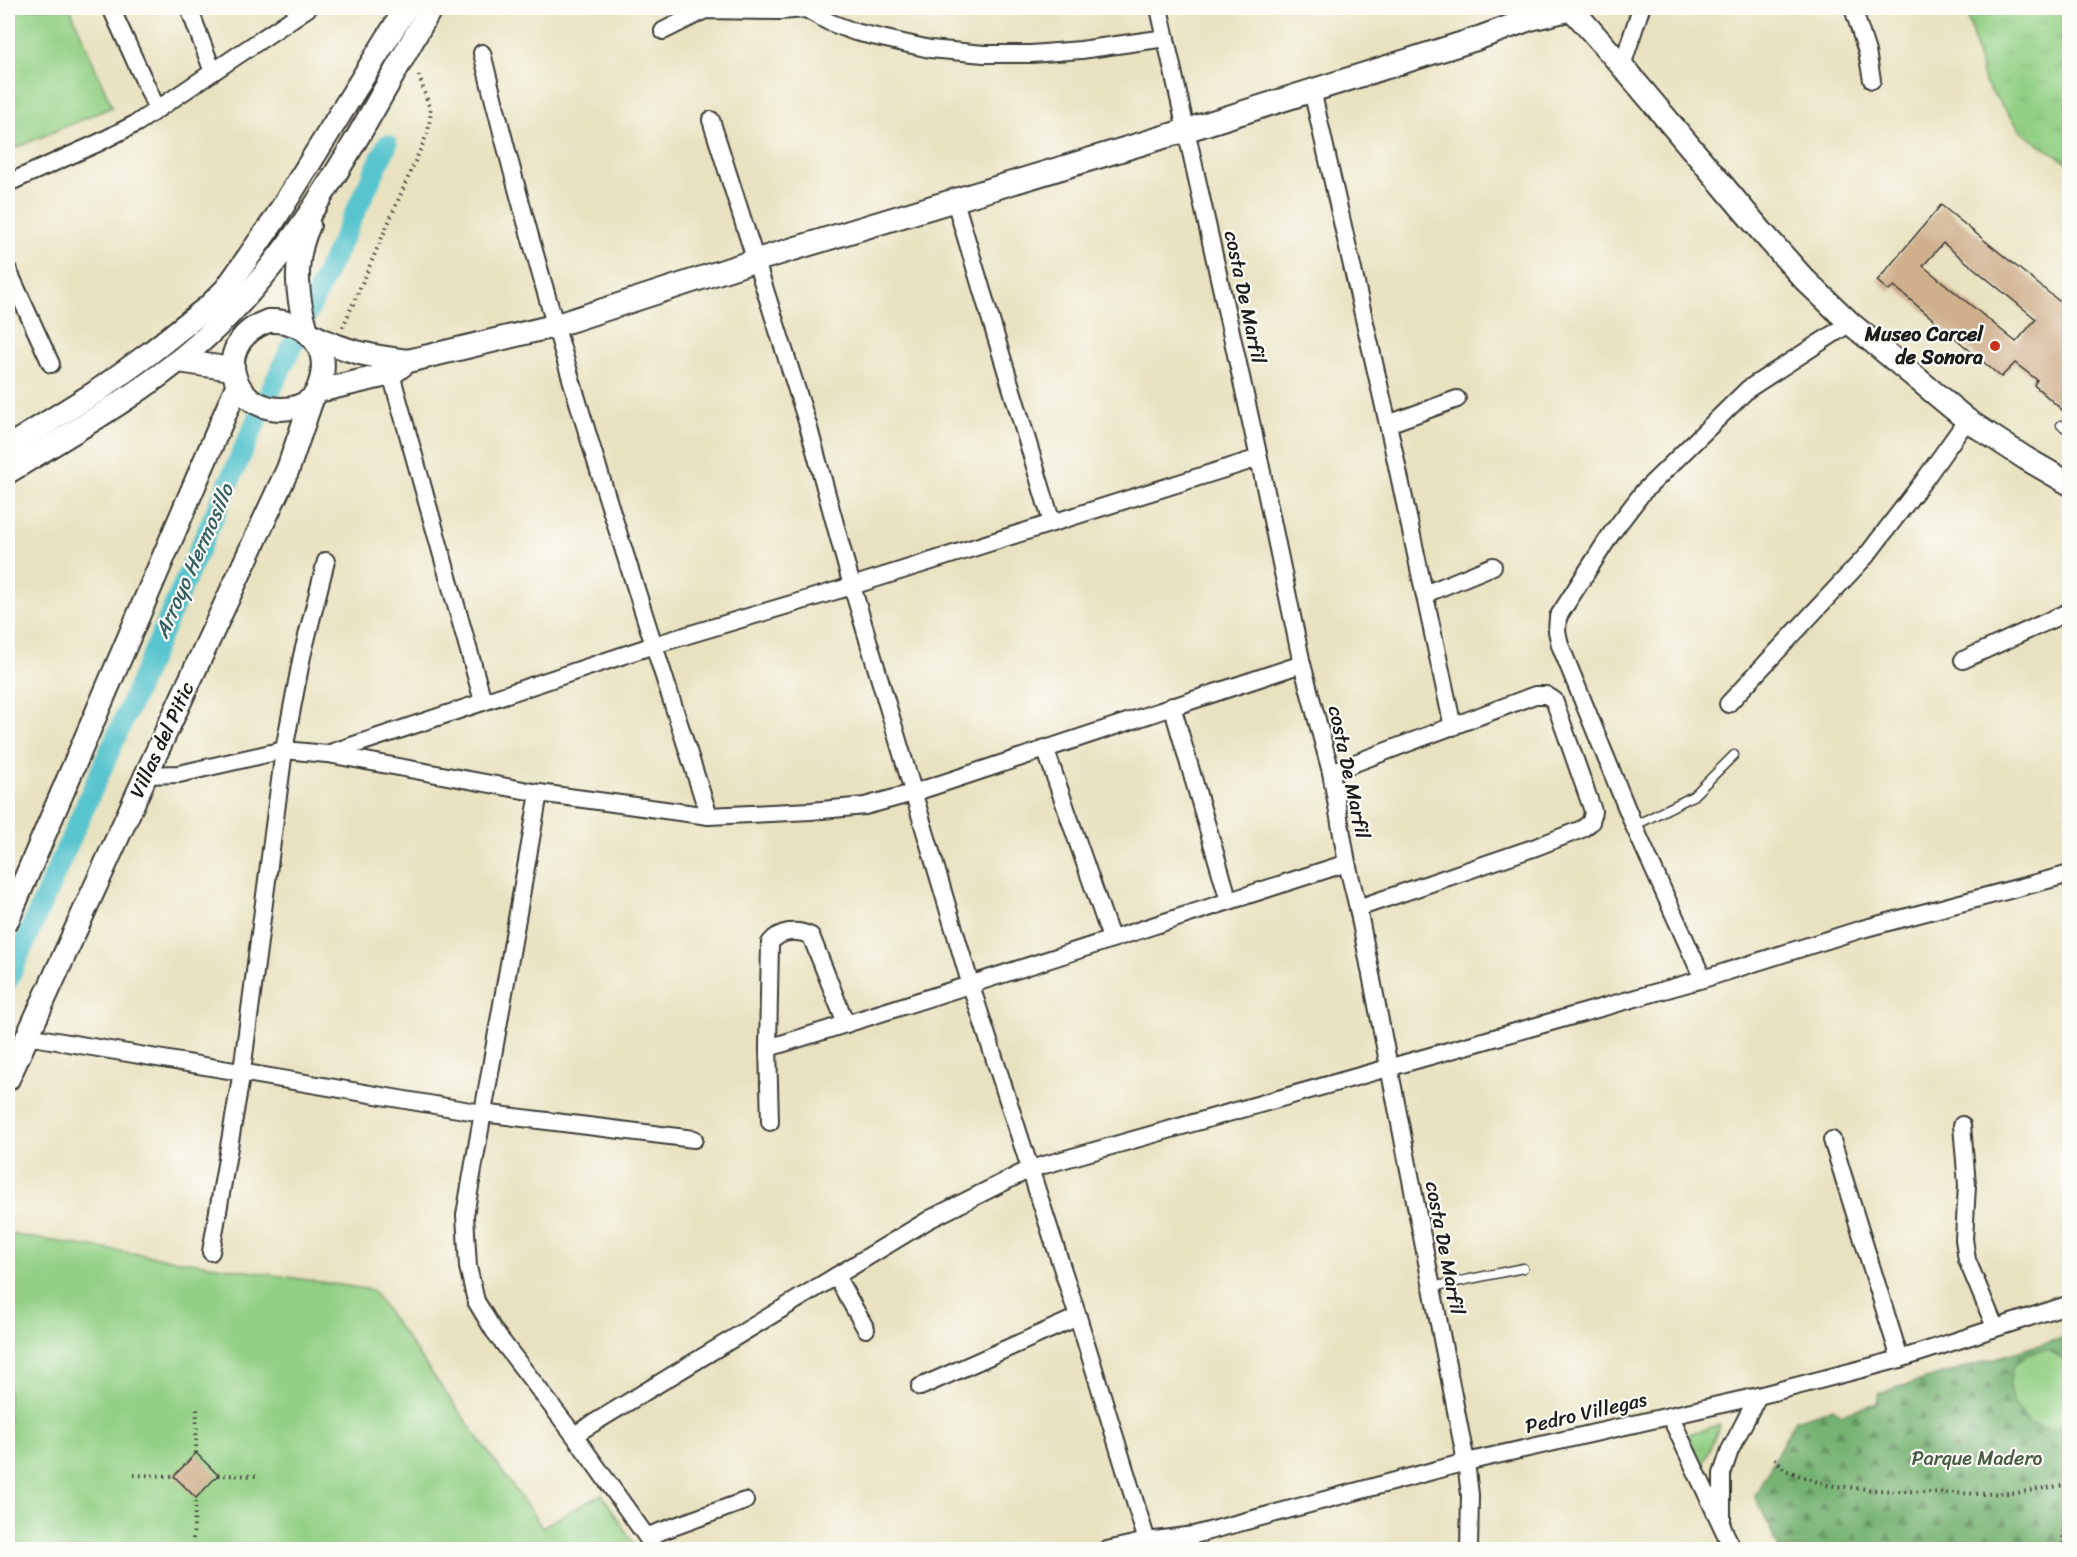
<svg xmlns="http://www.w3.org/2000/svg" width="2077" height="1557" viewBox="0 0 2077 1557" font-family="Sriracha,sans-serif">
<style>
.grass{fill:url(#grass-tufts);stroke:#587650;stroke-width:1.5}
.forest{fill:url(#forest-firs);stroke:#496747;stroke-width:1.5}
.garden{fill:#93d085;stroke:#587650;stroke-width:1.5}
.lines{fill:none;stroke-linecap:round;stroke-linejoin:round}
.canal{stroke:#58c5ce;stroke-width:21}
.building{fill:#cfaf8c;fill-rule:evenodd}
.lane-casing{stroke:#3b3a35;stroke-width:11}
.street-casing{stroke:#3b3a35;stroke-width:20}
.secondary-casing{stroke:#3b3a35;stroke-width:26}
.path{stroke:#3b3a35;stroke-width:4;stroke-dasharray:1.5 4.5;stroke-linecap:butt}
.lane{stroke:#fff;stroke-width:8}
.street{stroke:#fff;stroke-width:16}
.secondary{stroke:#fff;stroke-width:22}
.poi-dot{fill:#c8321e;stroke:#fdfcf7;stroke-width:2}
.labels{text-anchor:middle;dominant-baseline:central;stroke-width:4.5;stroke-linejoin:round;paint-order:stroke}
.street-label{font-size:20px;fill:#1c1c1c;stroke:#fdfcf7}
.poi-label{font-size:20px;font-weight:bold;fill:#1c1c1c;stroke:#fdfcf7;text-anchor:end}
.park-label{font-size:20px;fill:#465b41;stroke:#fdfcf7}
.water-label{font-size:21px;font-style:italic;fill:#346063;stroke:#fdfcf7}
</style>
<defs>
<pattern id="grass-tufts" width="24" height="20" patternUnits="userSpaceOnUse" patternTransform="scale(1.5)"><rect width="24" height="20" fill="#93d085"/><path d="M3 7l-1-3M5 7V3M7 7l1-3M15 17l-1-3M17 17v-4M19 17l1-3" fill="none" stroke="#7eb272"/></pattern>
<pattern id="forest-firs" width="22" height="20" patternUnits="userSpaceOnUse" patternTransform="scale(1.5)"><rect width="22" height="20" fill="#76b272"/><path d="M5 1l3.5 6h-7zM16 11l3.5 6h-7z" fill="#60905d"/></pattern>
</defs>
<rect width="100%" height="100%" fill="#fdfcf7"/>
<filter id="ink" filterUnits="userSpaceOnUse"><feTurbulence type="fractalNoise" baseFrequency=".0167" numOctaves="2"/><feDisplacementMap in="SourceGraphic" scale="12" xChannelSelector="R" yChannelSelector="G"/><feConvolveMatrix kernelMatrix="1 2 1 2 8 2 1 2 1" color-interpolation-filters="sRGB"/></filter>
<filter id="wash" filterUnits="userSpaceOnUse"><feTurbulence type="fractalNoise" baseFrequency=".008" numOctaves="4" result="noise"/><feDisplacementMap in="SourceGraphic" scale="24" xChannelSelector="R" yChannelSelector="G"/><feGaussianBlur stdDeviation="1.35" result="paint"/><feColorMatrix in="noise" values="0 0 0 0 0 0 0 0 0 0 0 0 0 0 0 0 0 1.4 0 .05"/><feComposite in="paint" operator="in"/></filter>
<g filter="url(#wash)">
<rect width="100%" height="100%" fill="#e8e2c0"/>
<g class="grass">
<path d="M1966,8H2069V164L2023,133L1984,82Z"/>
<path d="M1720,1425L1702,1466L1688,1434Z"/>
</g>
<path class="forest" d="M2069,1336V1549H1779L1755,1495L1795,1420L1833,1408L1841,1414L1877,1403L1879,1393Z"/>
<g class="garden">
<path d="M8,8H70L112,107L8,151Z"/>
<path d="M8,1234L372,1290L542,1527L602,1494L637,1549H8Z"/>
<path d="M2048,1350L2070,1362L2069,1417L2058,1428L2050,1430L2030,1424L2013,1404L2009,1387L2012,1368L2029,1353Z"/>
</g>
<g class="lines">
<path class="canal" d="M8,980L253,428L387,145"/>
</g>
<g id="blocks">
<g class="building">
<path d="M1941,205L2070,310V417L2034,385L2037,380L2015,363L2001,377L1894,286L1889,291L1877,281ZM1943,243L2036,319L2016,342L1923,266Z"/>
<path d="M196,1453L218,1475L196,1498L174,1476Z"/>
</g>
</g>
</g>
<g filter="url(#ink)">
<use href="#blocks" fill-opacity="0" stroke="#3b3a35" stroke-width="1.5"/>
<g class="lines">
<defs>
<g id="lane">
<path d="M2061,425L2070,431"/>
<path d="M1634,826L1693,796L1734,755"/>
<path d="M1432,1287L1523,1268"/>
</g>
<g id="street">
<path d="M111,8L157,109"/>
<path d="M189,8L213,72"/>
<path d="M1159,8L1259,458L1302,664L1331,772L1347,863L1358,908L1466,1462L1470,1495L1469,1550"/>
<path d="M1853,8L1867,52L1872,80"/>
<path d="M663,31L705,10L780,11L806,9L829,22L855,32L930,49L984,54H1031L1081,50L1166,38"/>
<path d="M482,53C545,311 627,563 709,816"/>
<path d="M1622,66L1641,8"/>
<path d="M1312,90L1388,424L1453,727"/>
<path d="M711,120L808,425L852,586L971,986L1078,1317L1147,1541"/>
<path d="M8,183L98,143L137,123L308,8"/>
<path d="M955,201L1052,523"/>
<path d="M8,270L51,364"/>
<path d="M391,374L483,701"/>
<path d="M1388,424L1457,399"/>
<path d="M1425,594L1493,566"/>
<path d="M1963,660L2070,611"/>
<path d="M1728,704L1867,555L1925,479L1967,420"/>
<path d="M1172,706L1229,901"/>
<path d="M1045,748L1111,938"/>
<path d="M328,754L539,793L709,816L811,811L865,806L913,793L1302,664"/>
<path d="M1331,772L1535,695H1546L1554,700L1593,811L1591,822L1582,829L1536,847L1358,908"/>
<path d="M146,775L179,774L284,750L327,754L654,645L852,586L1259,458"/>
<path d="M539,793L465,1215L468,1267L476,1301L494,1331L574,1435L656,1550"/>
<path d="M1703,979L1634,826L1560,645L1557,631L1558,617L1611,534L1643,492L1748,389L1850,323"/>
<path d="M27,1036L482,1113L694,1139"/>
<path d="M768,1048C962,989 1154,925 1347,863"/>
<path d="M770,1122L768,1048L770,943C780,930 797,929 811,936L846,1024"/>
<path d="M1962,1125L1967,1185L1964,1239L1967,1260L1995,1327"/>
<path d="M1832,1140L1900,1359"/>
<path d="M211,1252L242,1071L284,750L302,656L326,561"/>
<path d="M836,1276L866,1329"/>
<path d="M920,1387L1078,1317"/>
<path d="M1670,1416L1733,1550"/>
<path d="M574,1435L930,1219L1030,1169L1703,979L1862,929L2070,874"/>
<path d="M1722,1520V1474L1730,1450L1758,1396"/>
<path d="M648,1536L745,1501"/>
<path d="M1107,1550L1147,1541L1194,1535L1466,1462L1758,1396L1900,1359L2070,1304"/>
</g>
<g id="secondary">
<path d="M268,321C307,319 333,348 319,386C316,397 307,404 296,407C236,422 204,345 268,321Z"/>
<path d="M307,331C296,295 293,260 309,225"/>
<path d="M310,334C346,352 369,356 408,361"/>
<path d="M179,361L232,369"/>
<path d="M318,391L391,374L408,361L554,326L757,260L1187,130L1476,39L1530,19L1572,9L1622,66L1762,232L1804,279L1850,323L1967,420L2025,458L2070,484"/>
<path d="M8,447L96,392L150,353L209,306L226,289L273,222L406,8"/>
<path d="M8,472C74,431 149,390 206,337C305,246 365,122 431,8"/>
<path d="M8,919L237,386"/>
<path d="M8,1079L146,775L288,469L312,399"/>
</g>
</defs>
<use href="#lane" class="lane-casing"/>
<use href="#street" class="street-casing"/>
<use href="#secondary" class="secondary-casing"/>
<g class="path">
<path d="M343,327L428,132L431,112L418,72"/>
<path d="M196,1453L197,1407"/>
<path d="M1775,1458L1785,1470L1826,1485L1876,1490L1978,1494L2015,1493L2064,1485L2070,1482"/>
<path d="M134,1475L174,1476"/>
<path d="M218,1475L259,1476"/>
<path d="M193,1539L196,1498"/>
<path d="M2062,1550L2066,1516L2070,1506"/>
</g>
<use href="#lane" class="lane"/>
<use href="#street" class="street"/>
<use href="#secondary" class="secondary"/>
</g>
</g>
<circle class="poi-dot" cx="1995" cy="346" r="6"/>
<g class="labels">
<g class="street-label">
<text transform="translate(1245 297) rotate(78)">costa De Marfil</text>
<text transform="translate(162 740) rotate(-65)">Villas del Pitic</text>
<text transform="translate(1349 772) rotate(78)">costa De Marfil</text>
<text transform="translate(1445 1248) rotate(79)">costa De Marfil</text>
<text transform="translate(1586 1413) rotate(-13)">Pedro Villegas</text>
</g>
<g class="poi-label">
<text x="1983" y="334">Museo Carcel<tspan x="1983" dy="23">de Sonora</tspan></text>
</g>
<g class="park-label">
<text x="1977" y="1458">Parque Madero</text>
</g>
<g class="water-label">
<text transform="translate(194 561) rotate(-66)">Arroyo Hermosillo</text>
</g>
</g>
<rect width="2077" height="1557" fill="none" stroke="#fdfcf7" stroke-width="30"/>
</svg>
